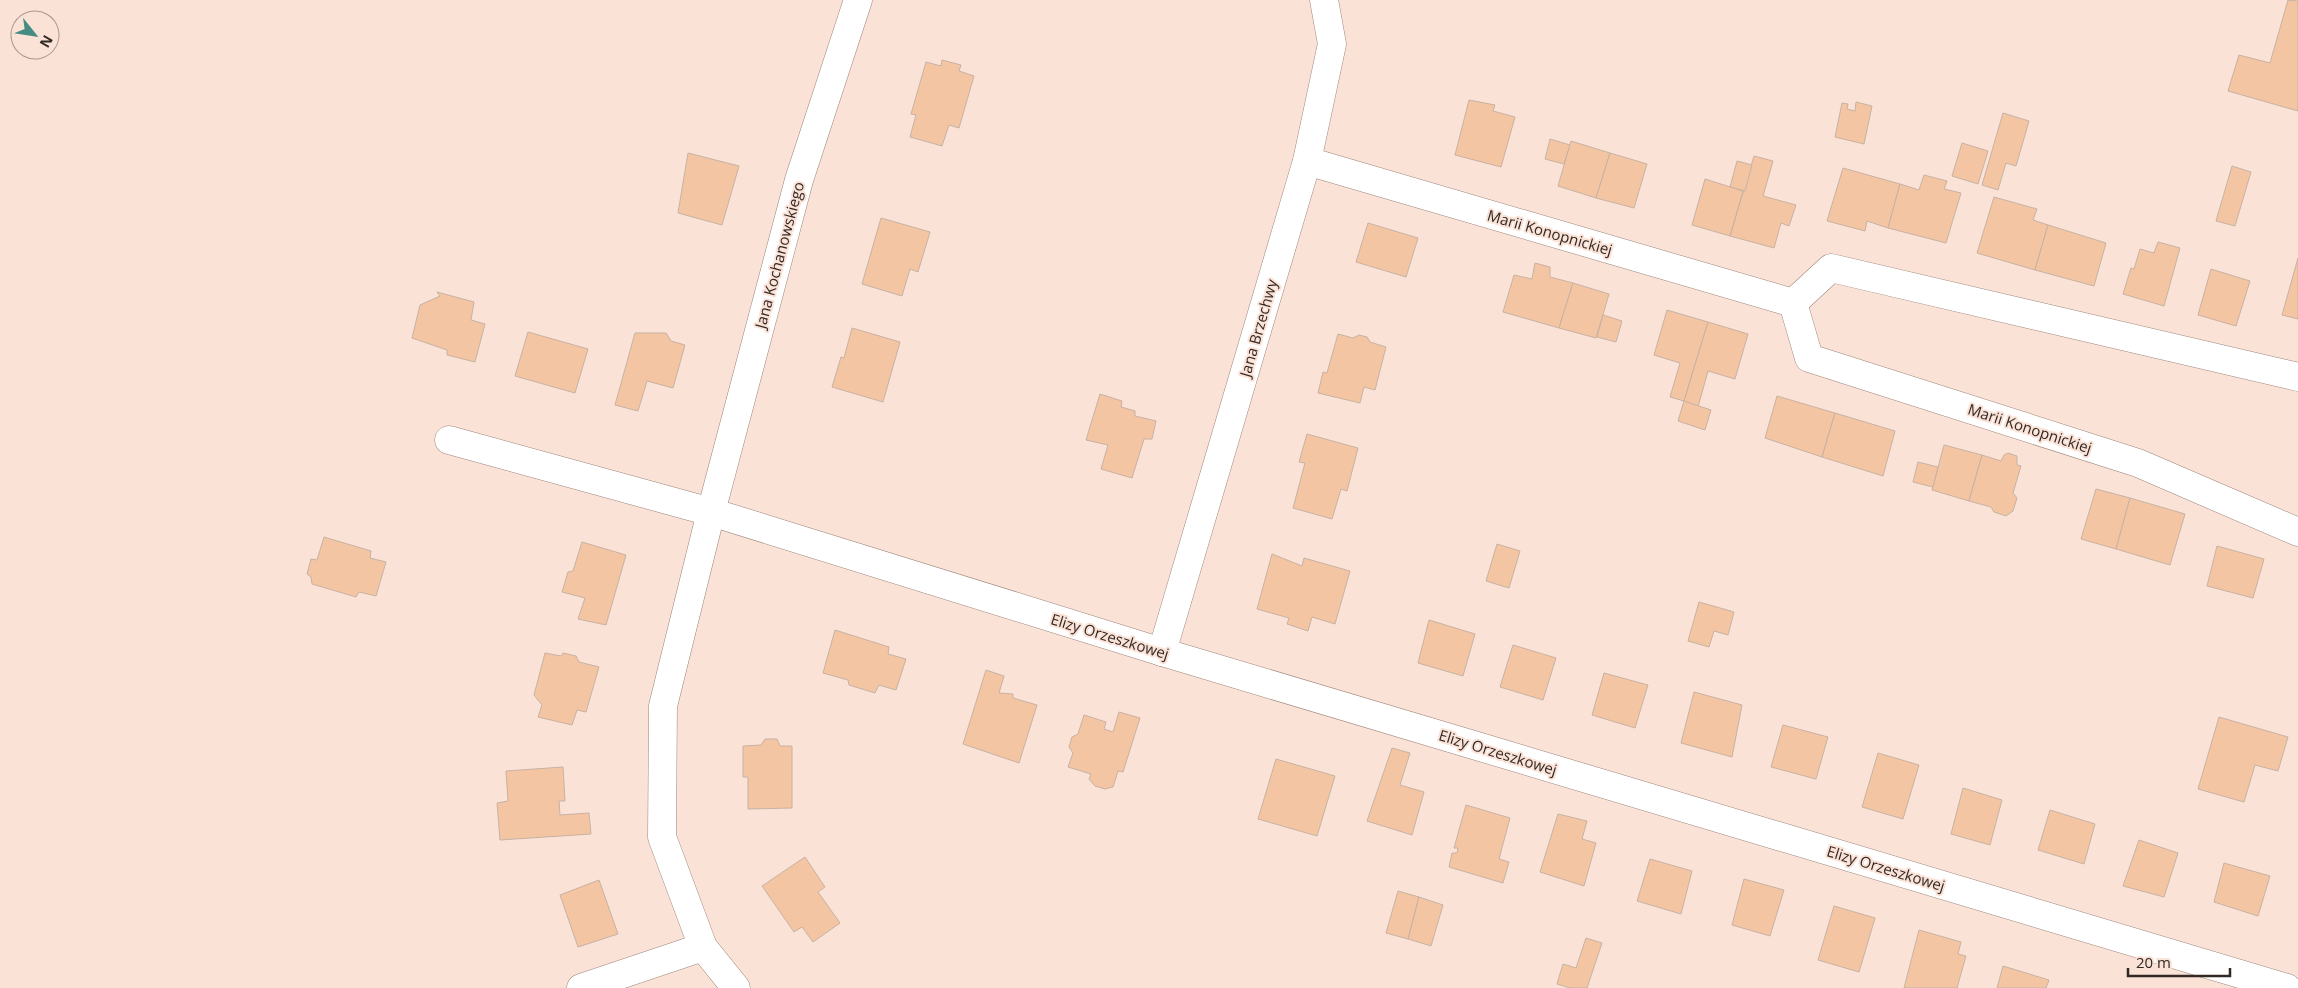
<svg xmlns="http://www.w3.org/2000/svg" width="2298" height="988" viewBox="0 0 2298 988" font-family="'Open Sans',sans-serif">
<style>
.building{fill:#f4c5a3;stroke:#c7b2a3}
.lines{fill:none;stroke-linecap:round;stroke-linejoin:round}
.minor-casing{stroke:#9d867c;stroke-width:29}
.minor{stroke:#fff;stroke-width:28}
.labels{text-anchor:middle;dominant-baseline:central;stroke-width:4;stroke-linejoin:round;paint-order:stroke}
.street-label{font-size:15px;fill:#322824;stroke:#fbe2d7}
</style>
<rect width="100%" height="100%" fill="#fbe2d7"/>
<g class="building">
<path d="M2288,0L2298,1V111L2228,91L2239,55L2270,63Z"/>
<path d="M942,60L961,65L959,71L974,76L959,128L949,125L942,146L910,137L916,115L911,114L926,62L941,66Z"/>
<path d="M1469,100L1495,105L1493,111L1515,117L1501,167L1455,155Z"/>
<path d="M1856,102L1872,106L1864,144L1835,137L1842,103L1848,104L1847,109L1855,111Z"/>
<path d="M2003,113L2029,121L2016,166L2006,163L1998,190L1982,185Z"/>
<path d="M1550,139L1570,145L1564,164L1545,159Z"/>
<path d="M1571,141L1610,153L1596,198L1558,186Z"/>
<path d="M1962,143L1988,151L1978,184L1952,176Z"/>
<path d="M688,153L739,166L722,225L678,213Z"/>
<path d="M1610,153L1647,164L1634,208L1596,198Z"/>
<path d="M1754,156L1773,161L1763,196L1796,205L1789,226L1781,223L1774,248L1730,236Z"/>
<path d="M1737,161L1752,165L1745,191L1730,187Z"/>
<path d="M2232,166L2251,172L2235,226L2216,221Z"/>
<path d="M1843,168L1900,184L1888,228L1867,221L1865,231L1827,221Z"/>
<path d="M1924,175L1947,181L1944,189L1961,193L1946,243L1888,228L1900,184L1919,190Z"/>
<path d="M1705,179L1743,191L1730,236L1692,225Z"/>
<path d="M1994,197L2037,209L2033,220L2048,225L2035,270L1977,253Z"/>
<path d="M881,218L930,232L918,272L910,269L902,296L862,284Z"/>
<path d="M1368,223L1418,238L1406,277L1356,262Z"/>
<path d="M2048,225L2106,243L2094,286L2035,270Z"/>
<path d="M2158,242L2180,248L2164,306L2123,294L2131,268L2134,269L2140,249L2154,253Z"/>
<path d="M2298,258V319L2282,315Z"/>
<path d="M1535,263L1550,267V277L1573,283L1559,328L1503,312L1514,275L1532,279Z"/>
<path d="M2211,269L2250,281L2236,326L2198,315Z"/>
<path d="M1573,283L1609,294L1596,338L1559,328Z"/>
<path d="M437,292L474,302L471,320L485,324L475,362L447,355V350L412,338L420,305L440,296Z"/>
<path d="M1667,310L1708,322L1684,401L1670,397L1680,363L1654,355Z"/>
<path d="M1603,315L1622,321L1616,342L1597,337Z"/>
<path d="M1708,322L1748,334L1735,379L1708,371L1698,407L1684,401Z"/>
<path d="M852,328L900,342L883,402L832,387L841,357L844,358Z"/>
<path d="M528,332L588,349L575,393L515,376Z"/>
<path d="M635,333H666L671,341L685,345L673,388L647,381L638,411L615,405Z"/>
<path d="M1338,334L1353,338L1359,335L1367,337L1370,342L1386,347L1375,390L1364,387L1360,403L1318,393L1323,372L1327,373Z"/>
<path d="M1100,394L1122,401L1121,407L1135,411V416L1156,421L1152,439H1144L1132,478L1101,469L1108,445L1086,440Z"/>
<path d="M1777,396L1835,413L1822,457L1765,438Z"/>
<path d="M1684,401L1711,410L1705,430L1678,421Z"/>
<path d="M1835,413L1895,431L1883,476L1822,457Z"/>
<path d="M1307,434L1358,448L1347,491L1341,489L1332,519L1293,508L1305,463L1299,462Z"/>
<path d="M1944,445L1982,455L1969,501L1932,490Z"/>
<path d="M2008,453L2017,456V465L2021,466L2013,493L2017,498L2013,511L2006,516L1994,512L1991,507L1969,501L1982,455L2001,461L2004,455Z"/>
<path d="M1918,462L1938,467L1933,487L1913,482Z"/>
<path d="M2096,489L2130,498L2116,549L2081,539Z"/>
<path d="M2130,498L2185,514L2170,565L2116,549Z"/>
<path d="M324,537L371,551L370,558L386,562L376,596L359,592L356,597L312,584L311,577L307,574L311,559L317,560Z"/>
<path d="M582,542L626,555L606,625L578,619L585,598L562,592L568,572L573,571Z"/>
<path d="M1497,544L1520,551L1509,588L1486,581Z"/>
<path d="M2217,546L2264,559L2253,598L2207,586Z"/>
<path d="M1272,554L1302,566L1304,558L1350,571L1335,624L1312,617L1308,631L1287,624L1289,618L1257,609Z"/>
<path d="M1699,602L1734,612L1728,635L1714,631L1709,647L1688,641Z"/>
<path d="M1429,620L1475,634L1463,676L1418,663Z"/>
<path d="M835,630L889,647L888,654L906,659L896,690L879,685L875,693L849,685L848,680L823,673Z"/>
<path d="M1513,645L1556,658L1543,700L1500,687Z"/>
<path d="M545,653L561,656L563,653L576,656L579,662L599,667L586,712L577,710L572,725L538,717L542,705L534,695Z"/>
<path d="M986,670L1004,676L999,693L1013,694V698L1037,705L1019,763L963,744Z"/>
<path d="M1604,673L1648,685L1635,728L1592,715Z"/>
<path d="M1694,692L1742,705L1732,757L1681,743Z"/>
<path d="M1119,712L1140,718L1123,772L1118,771L1113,787L1105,789L1095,786L1089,779L1091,774L1068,767L1073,753L1069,747L1072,737L1078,734L1084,715L1106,722L1104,729L1113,732Z"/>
<path d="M2219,717L2288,737L2278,771L2255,765L2244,802L2198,789Z"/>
<path d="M1783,725L1828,737L1816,779L1771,767Z"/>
<path d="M765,739H777L780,746H792V808L748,809V777H743V746L761,745Z"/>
<path d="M1392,748L1410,753L1400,785L1424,792L1412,835L1367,821Z"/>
<path d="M1878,753L1919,765L1903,819L1862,807Z"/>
<path d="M1276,759L1335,776L1317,836L1258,819Z"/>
<path d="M563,767L565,801H559L560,815L589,813L591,834L500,840L497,803L508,801L506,771Z"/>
<path d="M1963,788L2002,800L1990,845L1951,834Z"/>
<path d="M1466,805L1510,818L1499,859L1509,862L1503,883L1449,867L1452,853H1457L1458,848H1454Z"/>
<path d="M2050,810L2095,824L2084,864L2038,850Z"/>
<path d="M1558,814L1587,821L1582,839L1596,843L1584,886L1540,872Z"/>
<path d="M2139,840L2178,853L2164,897L2123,886Z"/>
<path d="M805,857L825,887L818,892L840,923L813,942L802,927L794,932L762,886Z"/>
<path d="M1650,859L1692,871L1681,914L1637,901Z"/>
<path d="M2224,863L2270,876L2258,916L2214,902Z"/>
<path d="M1744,879L1784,890L1770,936L1732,925Z"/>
<path d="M599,880L618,934L578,947L560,895Z"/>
<path d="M1398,891L1419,897L1408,939L1386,933Z"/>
<path d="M1419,897L1443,905L1431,946L1408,939Z"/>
<path d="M1834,906L1875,918L1859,972L1818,960Z"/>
<path d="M1919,930L1961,942L1958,954L1966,956L1957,988H1904Z"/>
<path d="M1586,938L1602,943L1587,988H1570L1557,984L1563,964L1576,968Z"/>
<path d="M2003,966L2049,980L2046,988H1997Z"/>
</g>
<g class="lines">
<defs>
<g id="minor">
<path d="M1307,161L1793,303"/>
<path d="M2298,377L1831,268L1793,303L1809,358L2138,463L2298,532"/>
<path d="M449,440L711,512L1162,652L2287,988"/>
<path d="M1162,652L1307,161L1332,44L1324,0"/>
<path d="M581,988L703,947"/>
<path d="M736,988L703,947L662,837L663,706L711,512L799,180L858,0"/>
</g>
</defs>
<use href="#minor" class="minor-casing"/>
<use href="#minor" class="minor"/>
</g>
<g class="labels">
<g class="street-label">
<text transform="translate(1550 232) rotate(16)">Marii Konopnickiej</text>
<text transform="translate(779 255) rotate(-75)">Jana Kochanowskiego</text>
<text transform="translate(1258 328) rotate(-74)">Jana Brzechwy</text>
<text transform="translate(2030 428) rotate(18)">Marii Konopnickiej</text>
<text transform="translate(1110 636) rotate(17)">Elizy Orzeszkowej</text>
<text transform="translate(1498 752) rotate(17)">Elizy Orzeszkowej</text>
<text transform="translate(1886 868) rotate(17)">Elizy Orzeszkowej</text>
</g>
</g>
<g transform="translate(35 35) rotate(120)"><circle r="24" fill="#fbe2d7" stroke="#ab988f"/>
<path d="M0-4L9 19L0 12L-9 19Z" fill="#478c82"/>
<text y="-8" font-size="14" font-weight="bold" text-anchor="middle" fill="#322824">N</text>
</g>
<path d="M2128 968v8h102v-8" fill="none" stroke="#322824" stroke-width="2.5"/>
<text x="2136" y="968" font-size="15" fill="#322824" stroke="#fbe2d7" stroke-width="4" paint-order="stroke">20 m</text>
</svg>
